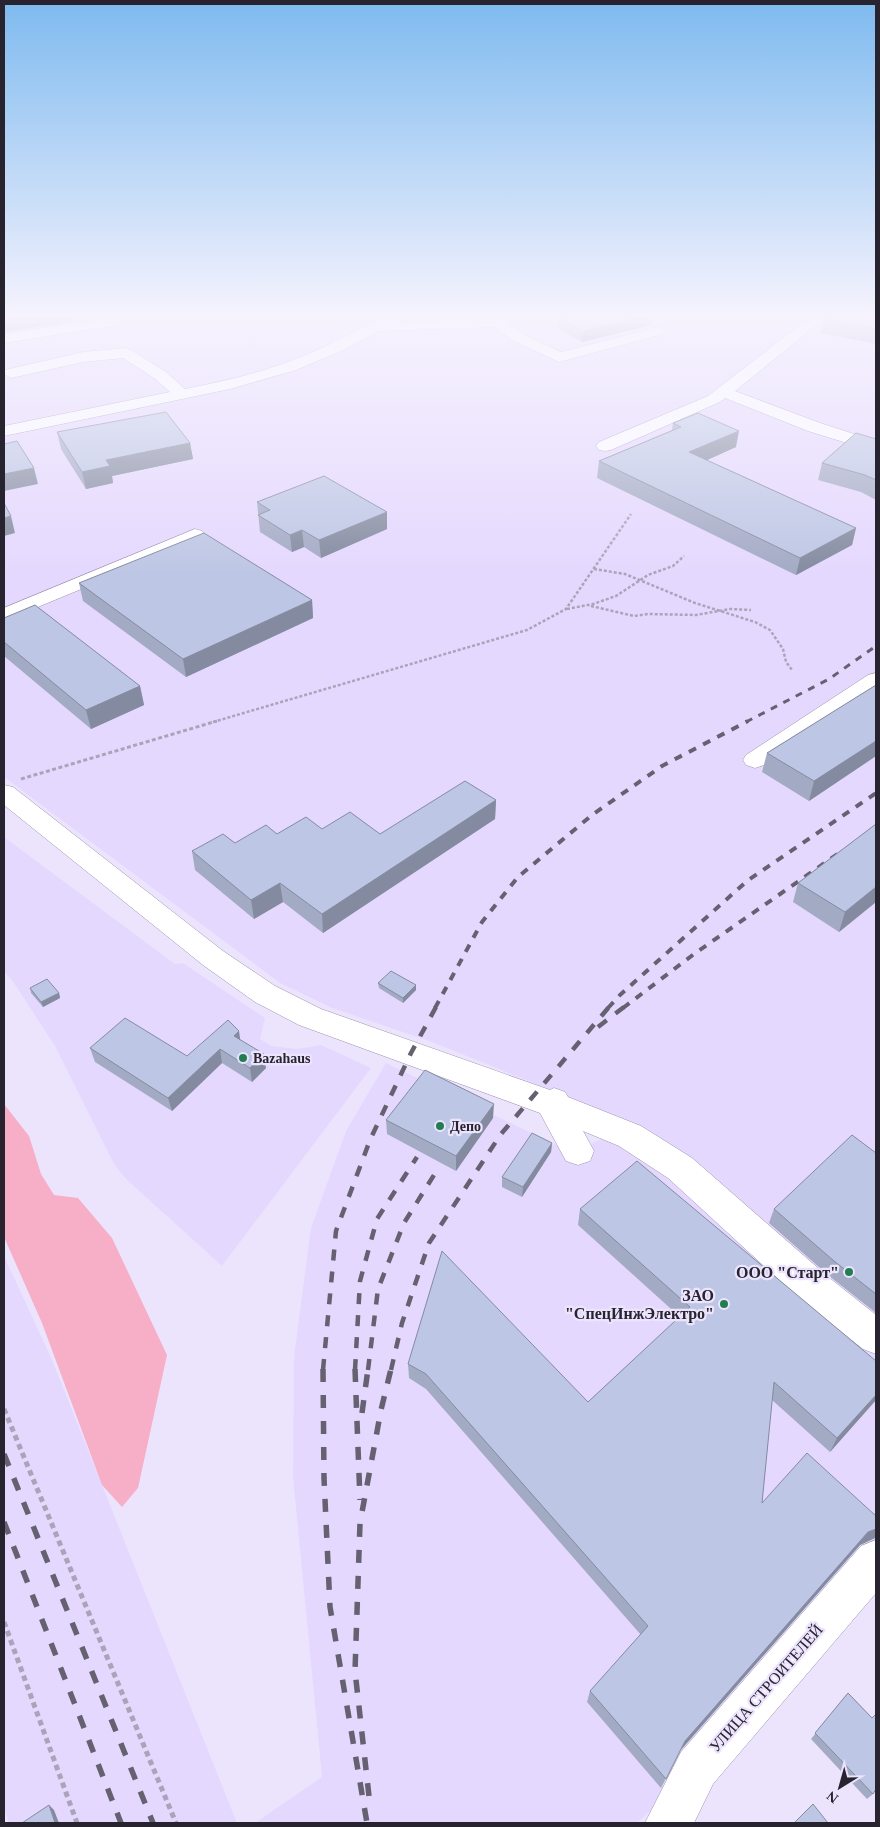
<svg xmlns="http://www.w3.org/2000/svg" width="880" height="1827" viewBox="0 0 880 1827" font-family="Georgia,serif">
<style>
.built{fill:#e5d8fe}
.green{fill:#f6afc6}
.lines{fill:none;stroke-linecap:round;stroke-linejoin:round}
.minor-casing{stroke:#9c92af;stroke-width:1}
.path-far2{stroke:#aba4b9;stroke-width:2.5;stroke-dasharray:3 2;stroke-linecap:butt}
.path-far1{stroke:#aba4b9;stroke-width:3;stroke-dasharray:4 2.5;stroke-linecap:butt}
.path{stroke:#aba4b9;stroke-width:5;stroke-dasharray:5.5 4;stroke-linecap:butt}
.minor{fill:#fff;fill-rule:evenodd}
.rail-far3{stroke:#666171;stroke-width:3;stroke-dasharray:7 7;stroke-linecap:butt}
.rail-far2{stroke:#666171;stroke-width:4;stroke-dasharray:8 8;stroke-linecap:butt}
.rail-far1{stroke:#666171;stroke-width:4.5;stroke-dasharray:11 11;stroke-linecap:butt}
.rail{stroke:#666171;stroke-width:5.5;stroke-dasharray:13 13;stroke-linecap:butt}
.wall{fill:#a3aac4}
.shaded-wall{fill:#848ba0}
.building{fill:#bdc6e4;stroke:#848ba0}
.poi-dot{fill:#237d53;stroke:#ece4fd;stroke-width:2}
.labels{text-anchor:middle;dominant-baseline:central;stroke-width:4.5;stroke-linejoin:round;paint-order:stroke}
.poi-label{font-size:14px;font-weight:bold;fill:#27232f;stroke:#ece4fd;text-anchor:start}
.near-poi-label{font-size:16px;font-weight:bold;fill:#27232f;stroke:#ece4fd;text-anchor:end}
.near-street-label{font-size:16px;fill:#27232f;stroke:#ece4fd}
</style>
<rect width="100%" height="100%" fill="#ece4fd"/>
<g class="built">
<path d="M4,318H876V1561L697,1768L637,1823H255L322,1777L293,1477L294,1356L311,1228L346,1131L386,1063L573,1153L633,1123L432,1042L332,1008L280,983L4,777Z"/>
<path d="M4,837L175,964L183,963L265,1018L260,1039L272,1046L297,1049L321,1045L371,1068L222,1266L126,1179L114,1164L55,1046L14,983L4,971Z"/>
<path d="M4,1256L52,1360L237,1823H9L4,1807Z"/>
</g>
<path class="green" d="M4,1104L29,1136L41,1174L54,1195L78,1198L112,1238L167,1355L138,1488L122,1507L102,1485L42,1323L4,1237Z"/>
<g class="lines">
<defs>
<g id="minor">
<path d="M112,318L119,319L121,322L119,325L4,343V334Z"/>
<path d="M382,318H400L397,322L497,318L526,336L561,352L658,327L663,328L665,331L663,334L559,362L516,342L493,327L379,331L341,351L296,370L230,389L4,436V426L170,392L154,378L123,358L83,362L11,378L4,374L5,370L83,352L126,348L131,350L166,372L185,389C219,382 253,375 285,363C319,351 350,334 382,318Z"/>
<path d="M809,318H825L735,391L820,423L876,441V452L808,431L725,398L720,402L611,450L605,451L599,450L596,446L599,442L708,396Z"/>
<path d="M195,529L202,531L205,535L202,539L4,621V608Z"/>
<path d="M876,673V690L764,765L755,768L746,765L743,760L746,755L868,675Z"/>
<path d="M4,785L13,787L223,951L275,986L321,1009L550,1090L554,1088L565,1092L568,1097L641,1126L692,1158L827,1276L876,1315V1354L863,1349L801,1300L668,1178L619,1146L583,1131L594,1151L590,1161L578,1165L566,1161L540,1113L299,1025L255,1002L203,965L4,805Z"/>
<path d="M876,1540V1593L713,1784L694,1823H645L681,1752L861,1546Z"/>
</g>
</defs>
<use href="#minor" class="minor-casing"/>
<g class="path-far2">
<path d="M594,569L625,574L695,603L755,622L770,630L783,649L786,662L792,670"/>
<path d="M591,606L634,616L648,614L696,615L730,609L751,610"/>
<path d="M567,609L593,604L616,596L648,575L673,566L684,556"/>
<path d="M213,722L527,630L566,609L631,514"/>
</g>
<path class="path-far1" d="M21,779L217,721"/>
<g class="path">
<path d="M4,1409L176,1823"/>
<path d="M4,1622L77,1823"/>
</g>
<use href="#minor" class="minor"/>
<path class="rail-far3" d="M746,722L829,679L876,646"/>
<g class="rail-far2">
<path d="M435,1008L482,922L518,877L592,815L662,766L748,721"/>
<path d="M608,1008L620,995L747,881L876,793"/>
<path d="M623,1008L694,954L839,853"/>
</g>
<g class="rail-far1">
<path d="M598,1027L624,1007"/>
<path d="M323,1370L336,1231L370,1140L411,1053L436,1007"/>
<path d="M355,1370L360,1281L377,1219L417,1157"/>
<path d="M368,1370L378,1289L404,1223L439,1167"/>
<path d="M391,1370L402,1323L429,1243L501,1134L609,1007"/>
</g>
<g class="rail">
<path d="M323,1369L324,1478L330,1607L367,1823"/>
<path d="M355,1369L360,1500"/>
<path d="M362,1413L368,1369"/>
<path d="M4,1454L153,1823"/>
<path d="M4,1522L121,1823"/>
<path d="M369,1796L355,1671L360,1523L381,1410L391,1369"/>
</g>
</g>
<g class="wall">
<path d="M558,318H653L652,325L582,342L557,328Z"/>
<path d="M824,318H876V344L821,333Z"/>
<path d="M673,423L736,447L707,460L856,528L852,545L796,575L597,478L599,461L672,430Z"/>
<path d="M57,432L190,443L193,459L112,476L113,483L86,489L61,449Z"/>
<path d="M876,439V500L861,492L818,480L822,463Z"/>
<path d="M257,502L387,512V529L321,558L304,547L292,552L260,532Z"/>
<path d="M79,583L312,600L313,618L186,677L83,601Z"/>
<path d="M4,618L140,686L144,705L91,729L4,656Z"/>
<path d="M876,685V756L809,801L762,772L767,753Z"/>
<path d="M496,800L495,819L323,933L283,902L254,919L195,870L192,851L235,843L277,834L322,829L380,834Z"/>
<path d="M876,824V902L839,932L793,902L798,883Z"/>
<path d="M378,983L416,985V990L403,1003L379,988Z"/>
<path d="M30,988L59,993L60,998L43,1007L31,993Z"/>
<path d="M240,1040L266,1068L252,1082L222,1063L172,1111L95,1062L90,1048L187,1056Z"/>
<path d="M493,1118L456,1171L387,1134L386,1120Z"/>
<path d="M552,1143L551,1152L522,1197L502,1187V1177Z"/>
<path d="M876,1153V1313L828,1275L769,1223L774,1209Z"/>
<path d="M580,1209L876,1361V1400L830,1452L772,1400L762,1503L876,1516V1539L875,1538L860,1545L681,1749L661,1788L587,1702L590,1691L641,1635L426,1389L409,1378L408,1364L588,1402L680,1317L578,1225Z"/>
<path d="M848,1693L872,1718L873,1794L867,1799L811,1739Z"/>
</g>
<g class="shaded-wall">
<path d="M4,318H71L72,322L4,332Z"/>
<path d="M636,318H653L652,325L582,342L583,331Z"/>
<path d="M739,431L736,447L687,469L689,452Z"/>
<path d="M190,443L193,459L112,476L113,483L86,489L82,472L106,460Z"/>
<path d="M34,468L38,484L4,491V474Z"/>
<path d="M387,512V529L321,558L319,540Z"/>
<path d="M11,516L15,533L4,536V518Z"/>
<path d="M856,528L852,545L796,575L800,558Z"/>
<path d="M302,530L304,547L292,552L290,535Z"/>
<path d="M312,600L313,618L186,677L183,659Z"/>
<path d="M140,686L144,705L91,729L86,710Z"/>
<path d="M876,741V756L809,801L814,781Z"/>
<path d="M496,800L495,819L323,933L322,914Z"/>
<path d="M280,883L283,902L254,919L251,900Z"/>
<path d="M876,887V902L839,932L845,912Z"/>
<path d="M416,985V990L403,1003V998Z"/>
<path d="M59,993L60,998L43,1007L41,1002Z"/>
<path d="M239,1031L241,1045L234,1036Z"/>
<path d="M220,1049L222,1063L172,1111L168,1098Z"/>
<path d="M264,1054L266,1068L252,1082L250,1068Z"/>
<path d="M494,1104L493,1118L456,1171V1156Z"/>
<path d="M552,1143L551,1152L522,1197L523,1187Z"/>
<path d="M876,1395V1400L830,1452L837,1438Z"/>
<path d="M876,1529V1537L875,1538L860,1545L680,1751L685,1741L868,1532Z"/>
<path d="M49,1805L54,1810L59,1823H55Z"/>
</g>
<g class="building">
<path d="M560,318H636L583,331Z"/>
<path d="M824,318H876V329Z"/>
<path d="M166,412L190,443L106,460L110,466L82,472L57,432Z"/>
<path d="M698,413L739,431L689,452L856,528L800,558L599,461L681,427L673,423Z"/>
<path d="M856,433L876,439V480L865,475L822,463Z"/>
<path d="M17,441L34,468L4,474V444Z"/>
<path d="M324,476L387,512L319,540L302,530L290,535L258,515L270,510L257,502Z"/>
<path d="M4,503L11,516L4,518Z"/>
<path d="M204,533L312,600L183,659L79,583Z"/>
<path d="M35,605L140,686L86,710L4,642V618Z"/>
<path d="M876,685V741L814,781L767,753Z"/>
<path d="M465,781L496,800L322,914L280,883L251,900L192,851L223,834L235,843L266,825L277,834L306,817L322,829L350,812L380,834Z"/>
<path d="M876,824V887L845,912L798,883Z"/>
<path d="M391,971L416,985L403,998L378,983Z"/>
<path d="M47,979L59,993L41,1002L30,988Z"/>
<path d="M125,1018L187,1056L228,1020L239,1031L234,1036L264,1054L250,1068L220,1049L168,1098L90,1048Z"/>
<path d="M425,1070L494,1104L456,1156L386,1120Z"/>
<path d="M532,1133L552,1143L523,1187L502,1177Z"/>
<path d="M852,1135L876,1153V1294L834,1261L774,1209Z"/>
<path d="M637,1161L876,1361V1395L837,1438L774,1382L762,1503L807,1453L876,1516V1529L868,1532L685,1741L666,1779L590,1691L648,1626L426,1374L408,1364L442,1251L588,1402L690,1307L580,1209Z"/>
<path d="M848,1693L872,1718L876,1714V1789L873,1794L815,1733Z"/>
<path d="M813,1804L828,1823H794Z"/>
<path d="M49,1805L55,1823H22Z"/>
</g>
<linearGradient id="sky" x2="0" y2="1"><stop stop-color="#7ebaef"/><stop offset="0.55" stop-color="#f6f3fe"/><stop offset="1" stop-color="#f6f3fe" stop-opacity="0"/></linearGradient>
<rect width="880" height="574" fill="url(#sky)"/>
<g class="poi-dot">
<circle cx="243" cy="1058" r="5"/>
<circle cx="440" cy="1126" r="5"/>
<circle cx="849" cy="1272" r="5"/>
<circle cx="724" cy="1304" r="5"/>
</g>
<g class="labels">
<g class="poi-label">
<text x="253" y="1058">Bazahaus</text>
<text x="450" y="1126">Депо</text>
</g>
<g class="near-poi-label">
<text x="839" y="1272">ООО "Старт"</text>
<text x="714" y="1295">ЗАО<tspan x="714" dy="18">"СпецИнжЭлектро"</tspan></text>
</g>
<g class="near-street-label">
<text transform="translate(766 1688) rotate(-49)">УЛИЦА СТРОИТЕЛЕЙ</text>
</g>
</g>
<rect width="880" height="1827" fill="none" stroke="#27232f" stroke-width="10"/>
<g transform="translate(840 1787) rotate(217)" stroke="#ece4fd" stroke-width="4" paint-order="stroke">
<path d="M0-4L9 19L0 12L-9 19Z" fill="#27232f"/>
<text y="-8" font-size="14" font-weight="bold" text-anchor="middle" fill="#27232f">N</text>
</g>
</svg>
